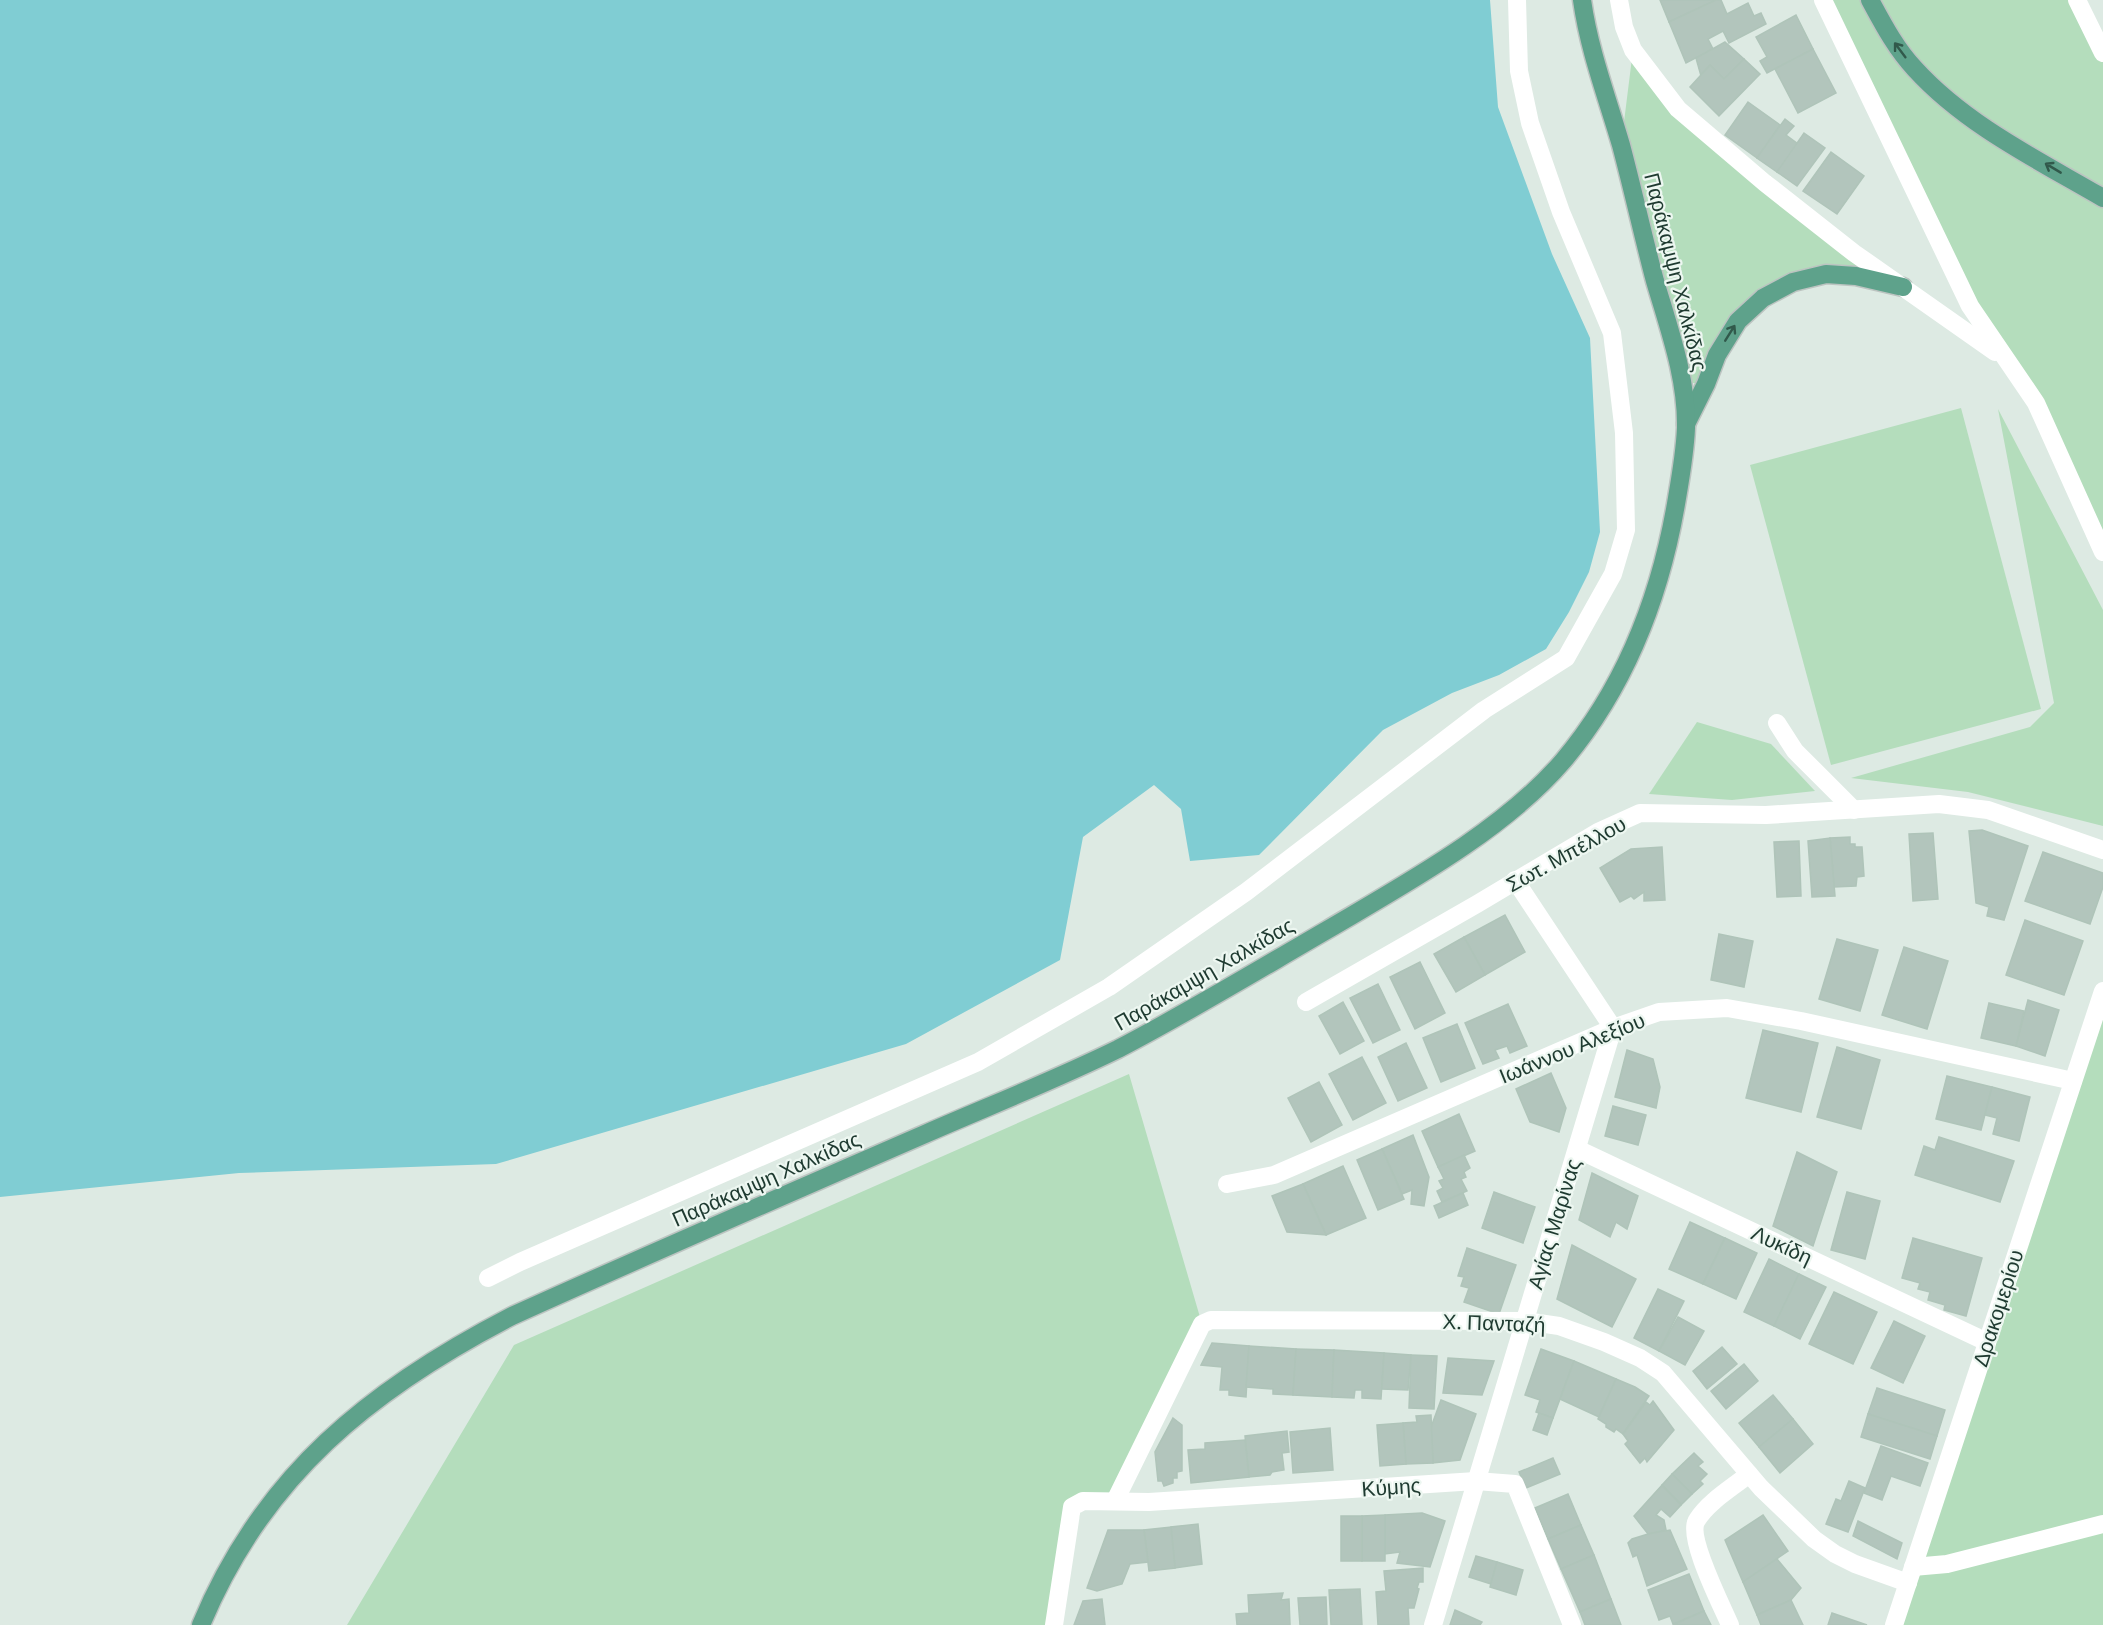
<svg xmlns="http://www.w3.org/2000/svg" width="2103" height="1625" viewBox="0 0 2103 1625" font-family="Rubik,sans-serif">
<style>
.green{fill:#b4ddbc}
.water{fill:#80cdd3}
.building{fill:#b2c5bc;stroke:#afc4b9;stroke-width:1.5}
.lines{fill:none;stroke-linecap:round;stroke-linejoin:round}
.primary-casing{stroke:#bcc4c1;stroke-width:21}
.minor{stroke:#fff;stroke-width:18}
.tertiary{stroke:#fff;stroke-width:18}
.primary{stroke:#5ea28b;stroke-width:18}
.oneway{stroke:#31594b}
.labels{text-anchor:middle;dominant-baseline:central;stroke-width:4.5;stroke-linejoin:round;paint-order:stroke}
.street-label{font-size:21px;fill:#1e3a30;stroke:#edf7f1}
</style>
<rect width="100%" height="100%" fill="#ddeae3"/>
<g class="green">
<path d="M1823,0H2077L2103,53V552Z"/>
<path d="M1633,50L1651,76L1903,287L1856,276L1763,298L1706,384L1682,382L1621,146Z"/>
<path d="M1961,408L2041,709L1831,765L1750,465Z"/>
<path d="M1998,409L2103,610V826L1968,792L1851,778L2030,727L2054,703Z"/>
<path d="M1697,722L1771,744L1815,791L1732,800L1649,794Z"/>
<path d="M2103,991V1625H1894Z"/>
<path d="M1129,1074L1202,1324L1115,1501H1083L1054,1625H347L514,1345Z"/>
</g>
<path class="water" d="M0,0H1490L1498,107L1552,254L1590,338L1600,532L1589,572L1569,612L1546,649L1499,675L1452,693L1383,730L1259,855L1190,861L1181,809L1154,785L1083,837L1060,960L906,1044L496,1164L239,1173L0,1197Z"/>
<g class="building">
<path d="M1660,0H1716L1669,22Z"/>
<path d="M1716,0H1721L1727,14L1748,3L1754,16L1761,13L1766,24L1729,43L1723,31L1708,39L1713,49L1686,63L1669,22Z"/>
<path d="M1796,15L1813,49L1767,73L1760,61L1767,57L1756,37Z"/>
<path d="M1725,42L1744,59L1724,79L1710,65L1701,76L1696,58Z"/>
<path d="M1813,49L1836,93L1798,113L1775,69Z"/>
<path d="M1744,59L1760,74L1719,116L1690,87L1710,65L1724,79Z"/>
<path d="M1748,102L1780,125L1757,158L1725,135Z"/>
<path d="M1785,119L1794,126L1786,135L1798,144L1777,172L1757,158Z"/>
<path d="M1804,133L1825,148L1797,186L1777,172Z"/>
<path d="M1831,152L1864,176L1837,214L1803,191Z"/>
<path d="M1982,830L2028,846L2004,920L1987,916L1989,907L1976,903L1969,831Z"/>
<path d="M1933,833L1938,899L1913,901L1909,834Z"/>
<path d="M1850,837V844H1855V847H1862L1864,876L1857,877L1856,886L1834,887L1830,838Z"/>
<path d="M1830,838L1835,896L1812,897L1808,841Z"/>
<path d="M1799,841L1801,896L1777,897L1774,842Z"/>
<path d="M1662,847L1665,900L1644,901V892L1634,899L1631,896L1620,902L1600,868L1631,849Z"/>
<path d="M2043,852L2103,873V887L2090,924L2025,901Z"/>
<path d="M1505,915L1525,952L1485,975L1464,937Z"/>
<path d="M2025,920L2083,941L2064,995L2006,975Z"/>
<path d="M1719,934L1753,941L1744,987L1711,980Z"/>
<path d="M1464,937L1485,975L1456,992L1434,954Z"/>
<path d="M1837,939L1878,950L1860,1011L1819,999Z"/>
<path d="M1904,947L1948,961L1927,1029L1882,1015Z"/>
<path d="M1420,962L1445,1013L1415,1029L1390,977Z"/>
<path d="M1378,984L1400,1030L1373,1043L1350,998Z"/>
<path d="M2028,1000L2059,1010L2045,1056L2016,1046Z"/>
<path d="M1343,1002L1364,1041L1340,1054L1319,1016Z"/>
<path d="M1989,1003L2024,1011L2016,1046L1981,1038Z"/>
<path d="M1508,1004L1527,1046L1510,1053L1507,1046L1495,1050L1499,1058L1483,1064L1465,1023Z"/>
<path d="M1457,1024L1475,1068L1441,1082L1423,1038Z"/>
<path d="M1763,1030L1818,1043L1801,1112L1746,1098Z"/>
<path d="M1406,1043L1427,1088L1398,1101L1378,1057Z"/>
<path d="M1837,1047L1880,1060L1861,1129L1817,1117Z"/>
<path d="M1627,1050L1653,1059L1660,1087L1656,1108L1615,1097Z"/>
<path d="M1362,1057L1386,1103L1353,1120L1329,1074Z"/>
<path d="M1551,1073L1566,1108L1559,1132L1530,1122L1516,1089Z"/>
<path d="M1947,1076L1992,1087L1981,1130L1936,1119Z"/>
<path d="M1319,1082L1342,1125L1311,1142L1288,1098Z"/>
<path d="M1992,1087L2030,1097L2019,1141L1993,1134L1997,1118L1985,1115Z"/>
<path d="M1613,1106L1646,1115L1638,1145L1605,1136Z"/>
<path d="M1459,1114L1475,1151L1438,1167L1422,1131Z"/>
<path d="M1413,1135L1429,1177L1424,1206L1411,1204L1412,1190L1402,1194L1382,1149Z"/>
<path d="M1939,1137L2014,1161L2000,1202L1915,1175L1924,1146L1935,1150Z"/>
<path d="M1382,1149L1404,1199L1378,1210L1357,1160Z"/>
<path d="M1797,1152L1837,1172L1813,1246L1773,1226Z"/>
<path d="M1464,1155L1470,1168L1464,1172L1466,1177L1461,1179L1467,1191L1442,1202L1437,1191L1443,1188L1439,1181L1444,1179L1438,1167Z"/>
<path d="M1343,1166L1366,1218L1326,1235L1303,1184Z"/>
<path d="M1592,1173L1638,1196L1627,1229L1616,1222L1610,1237L1579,1220Z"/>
<path d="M1303,1184L1326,1235L1287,1232L1272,1196Z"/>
<path d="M1494,1192L1535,1207L1523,1243L1482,1228Z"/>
<path d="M1847,1192L1880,1201L1865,1259L1831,1250Z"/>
<path d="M1463,1193L1468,1205L1439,1218L1434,1206Z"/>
<path d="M1690,1222L1725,1238L1703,1284L1669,1269Z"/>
<path d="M1725,1238L1757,1253L1736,1299L1703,1284Z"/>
<path d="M1913,1238L1982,1258L1966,1316L1944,1310L1945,1305L1928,1300L1930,1292L1918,1289L1920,1283L1902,1278Z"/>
<path d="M1572,1245L1636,1279L1612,1327L1557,1299Z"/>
<path d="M1467,1248L1516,1265L1499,1314L1464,1302L1469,1288L1461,1286L1464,1277L1458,1276Z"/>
<path d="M1769,1259L1799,1274L1774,1326L1744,1312Z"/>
<path d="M1799,1274L1826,1287L1800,1339L1774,1326Z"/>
<path d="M1658,1289L1684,1301L1659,1351L1634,1338Z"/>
<path d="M1834,1292L1877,1312L1853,1364L1809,1344Z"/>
<path d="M1678,1317L1704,1331L1685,1365L1659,1351Z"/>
<path d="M1894,1321L1925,1336L1903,1383L1871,1368Z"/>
<path d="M1212,1343L1249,1346L1246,1397L1229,1395V1390H1220L1222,1367L1201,1365Z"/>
<path d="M1249,1346L1296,1349L1293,1395L1273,1394V1389L1246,1387Z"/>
<path d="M1722,1347L1737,1364L1707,1389L1693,1371Z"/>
<path d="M1296,1349L1334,1350L1332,1397L1293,1395Z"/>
<path d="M1541,1349L1574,1361L1553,1418L1536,1412L1540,1400L1525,1395Z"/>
<path d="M1334,1350L1384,1353L1381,1399L1362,1398V1390H1355L1354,1398L1332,1397Z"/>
<path d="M1384,1353L1411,1355L1408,1390L1382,1389Z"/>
<path d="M1411,1355L1437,1356L1434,1409L1409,1408Z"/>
<path d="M1448,1358L1494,1361L1482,1395L1443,1393Z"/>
<path d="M1574,1361L1616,1379L1599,1417L1560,1399Z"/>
<path d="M1744,1364L1758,1381L1726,1409L1711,1391Z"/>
<path d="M1616,1379L1635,1387L1649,1396L1623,1434L1616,1429L1614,1432L1606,1427V1424L1598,1419Z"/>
<path d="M1877,1388L1945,1410L1937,1436L1868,1414Z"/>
<path d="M1773,1395L1793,1419L1759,1447L1739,1423Z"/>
<path d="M1441,1400L1476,1414L1460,1460L1433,1463L1431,1427Z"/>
<path d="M1653,1401L1674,1430L1647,1462L1645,1458L1640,1463L1625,1444L1628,1441L1623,1434L1646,1402L1650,1405Z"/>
<path d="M1539,1413L1553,1418L1547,1435L1533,1430Z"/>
<path d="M1868,1414L1937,1436L1930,1459L1861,1437Z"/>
<path d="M1431,1415L1433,1463L1406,1464L1403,1423L1417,1422L1416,1416Z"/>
<path d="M1173,1418L1182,1425V1471L1177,1472V1478H1173V1483L1164,1486L1162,1481H1158L1155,1452Z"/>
<path d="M1793,1419L1813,1444L1780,1473L1759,1447Z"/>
<path d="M1403,1423L1406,1464L1380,1466L1377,1425Z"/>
<path d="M1330,1428L1333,1470L1293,1473L1290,1432Z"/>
<path d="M1287,1431L1289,1452L1282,1453L1284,1470L1272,1472L1270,1475L1249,1477L1245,1436Z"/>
<path d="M1245,1440L1249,1477L1191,1483L1188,1450L1205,1449V1443Z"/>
<path d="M1881,1446L1928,1463L1920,1486L1891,1476L1882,1500L1864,1493Z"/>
<path d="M1694,1453L1703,1462L1698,1466L1707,1474L1700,1481L1703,1484L1692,1494L1672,1474Z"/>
<path d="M1553,1458L1560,1474L1526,1488L1519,1472Z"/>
<path d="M1672,1474L1692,1494L1681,1505L1662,1485Z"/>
<path d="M1849,1481L1865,1488L1848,1532L1826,1524L1836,1499L1841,1501Z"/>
<path d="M1662,1485L1681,1505L1670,1517L1661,1509L1656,1515L1664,1520L1666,1530L1648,1534L1634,1516Z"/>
<path d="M1568,1494L1581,1525L1548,1539L1535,1508Z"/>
<path d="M1422,1513L1445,1521L1430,1567L1397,1563L1400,1552L1385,1554V1515Z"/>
<path d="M1385,1515V1561H1362V1516Z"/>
<path d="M1763,1515L1788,1551L1743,1582L1725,1540Z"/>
<rect x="1341" y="1516" width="21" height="45"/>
<path d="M1858,1521L1902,1543L1897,1559L1853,1536Z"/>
<path d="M1198,1524L1202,1564L1175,1568L1171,1527Z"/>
<path d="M1581,1525L1594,1555L1561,1569L1548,1539Z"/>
<path d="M1171,1527L1175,1568L1149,1571L1144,1530Z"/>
<path d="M1108,1530H1144L1148,1562L1130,1564L1122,1584L1097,1591L1087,1588Z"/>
<path d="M1670,1530L1687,1569L1647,1586L1637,1555L1633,1557L1628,1543L1632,1539L1648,1534Z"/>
<path d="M1594,1555L1611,1599L1580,1612L1561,1569Z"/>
<path d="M1476,1556L1497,1562L1491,1584L1469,1577Z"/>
<path d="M1777,1559L1801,1588L1791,1600L1757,1615L1743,1582Z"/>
<path d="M1497,1562L1523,1570L1516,1595L1490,1587Z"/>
<path d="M1423,1568V1582H1419L1417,1588L1419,1589L1414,1608H1408L1409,1625H1378L1376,1592L1386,1591L1384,1571Z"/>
<path d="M1689,1574L1704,1611L1673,1624L1670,1616L1659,1620L1648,1590Z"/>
<path d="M1360,1589L1362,1625H1331L1329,1590Z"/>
<path d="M1283,1593L1281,1600L1289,1599L1290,1625H1237L1236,1614L1249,1613L1248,1595Z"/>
<path d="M1326,1597L1327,1625H1300L1298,1598Z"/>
<path d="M1102,1599L1105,1625H1074L1083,1601Z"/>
<path d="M1611,1599L1621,1625H1585L1580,1612Z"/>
<path d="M1791,1600L1803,1625H1761L1757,1615Z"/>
<path d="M1455,1610L1482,1622L1480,1625H1450Z"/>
<path d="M1704,1611L1711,1625H1673Z"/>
<path d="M1832,1613L1867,1625H1828Z"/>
</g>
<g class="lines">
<defs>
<g id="primary">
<path d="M1870,0C1883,24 1896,49 1915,69C1966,125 2038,160 2103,198"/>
<path d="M1686,424L1706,384L1717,355L1738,321L1763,298L1793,282L1826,274L1856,276L1903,287"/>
<path d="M201,1625C263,1475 371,1389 512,1316C649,1254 787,1194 925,1134C989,1106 1055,1080 1118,1049C1189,1012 1258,970 1327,930C1405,884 1504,830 1563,761C1627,685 1661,595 1677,498C1681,475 1685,451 1686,428C1687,378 1669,329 1655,281C1643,236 1633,190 1621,145C1607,97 1589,50 1582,0"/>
</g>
</defs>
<use href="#primary" class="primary-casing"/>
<g class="minor">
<path d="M1619,0L1624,27L1633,50L1678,109L1765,183L1854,253L1995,352"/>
<path d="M1823,0L1970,306L2036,403L2103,552"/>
<path d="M1777,723L1795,751L1854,810"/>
<path d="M1306,1002L1477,904L1598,832L1640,813L1766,815L1939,804L1988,810L2103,850"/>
<path d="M1577,1149L1987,1342"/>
<path d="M1227,1184L1274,1175L1613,1028L1659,1012L1727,1008L1801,1021L2073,1081"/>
<path d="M488,1278L520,1262L978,1062L1109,987L1246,892L1484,710L1566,658L1613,574L1626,530L1624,433L1612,333L1561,212L1530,123L1519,71L1517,0"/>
<path d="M1115,1501L1202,1324L1211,1320L1525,1321L1559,1326L1604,1342L1640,1358L1663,1373L1761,1488L1814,1539L1835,1554L1855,1564L1908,1583"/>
<path d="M1913,1567L1947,1564L2103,1524"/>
<path d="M1054,1625L1072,1507L1083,1501L1149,1502L1476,1481L1515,1484L1572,1625"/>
<path d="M1433,1625L1613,1028L1515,880"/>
<path d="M1730,1625C1722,1606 1686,1536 1697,1520C1709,1501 1732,1488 1749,1474"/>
<path d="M1894,1625L2103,991"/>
</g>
<path class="tertiary" d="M2077,0L2103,53"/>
<use href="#primary" class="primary"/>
</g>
<defs><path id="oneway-shaft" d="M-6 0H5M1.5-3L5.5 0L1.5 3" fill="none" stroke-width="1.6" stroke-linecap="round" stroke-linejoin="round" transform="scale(1.5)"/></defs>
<g class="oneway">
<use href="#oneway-shaft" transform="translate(1900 50) rotate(-127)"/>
<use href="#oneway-shaft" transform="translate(2053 168) rotate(-149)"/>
<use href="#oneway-shaft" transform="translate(1730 333) rotate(-58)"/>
</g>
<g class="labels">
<g class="street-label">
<text transform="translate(1676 272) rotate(76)">Παράκαμψη Χαλκίδας</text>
<text transform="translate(1566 854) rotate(-29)">Σωτ. Μπέλλου</text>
<text transform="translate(1204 974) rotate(-30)">Παράκαμψη Χαλκίδας</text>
<text transform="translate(1572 1048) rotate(-22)">Ιωάννου Αλεξίου</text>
<text transform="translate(766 1179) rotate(-24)">Παράκαμψη Χαλκίδας</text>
<text transform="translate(1554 1224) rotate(-73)">Αγίας Μαρίνας</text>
<text transform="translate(1782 1245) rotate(25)">Λυκίδη</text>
<text transform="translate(1998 1308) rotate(-72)">Δρακομερίου</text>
<text transform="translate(1494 1323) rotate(2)">Χ. Πανταζή</text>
<text transform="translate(1391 1487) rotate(-4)">Κύμης</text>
</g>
</g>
</svg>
